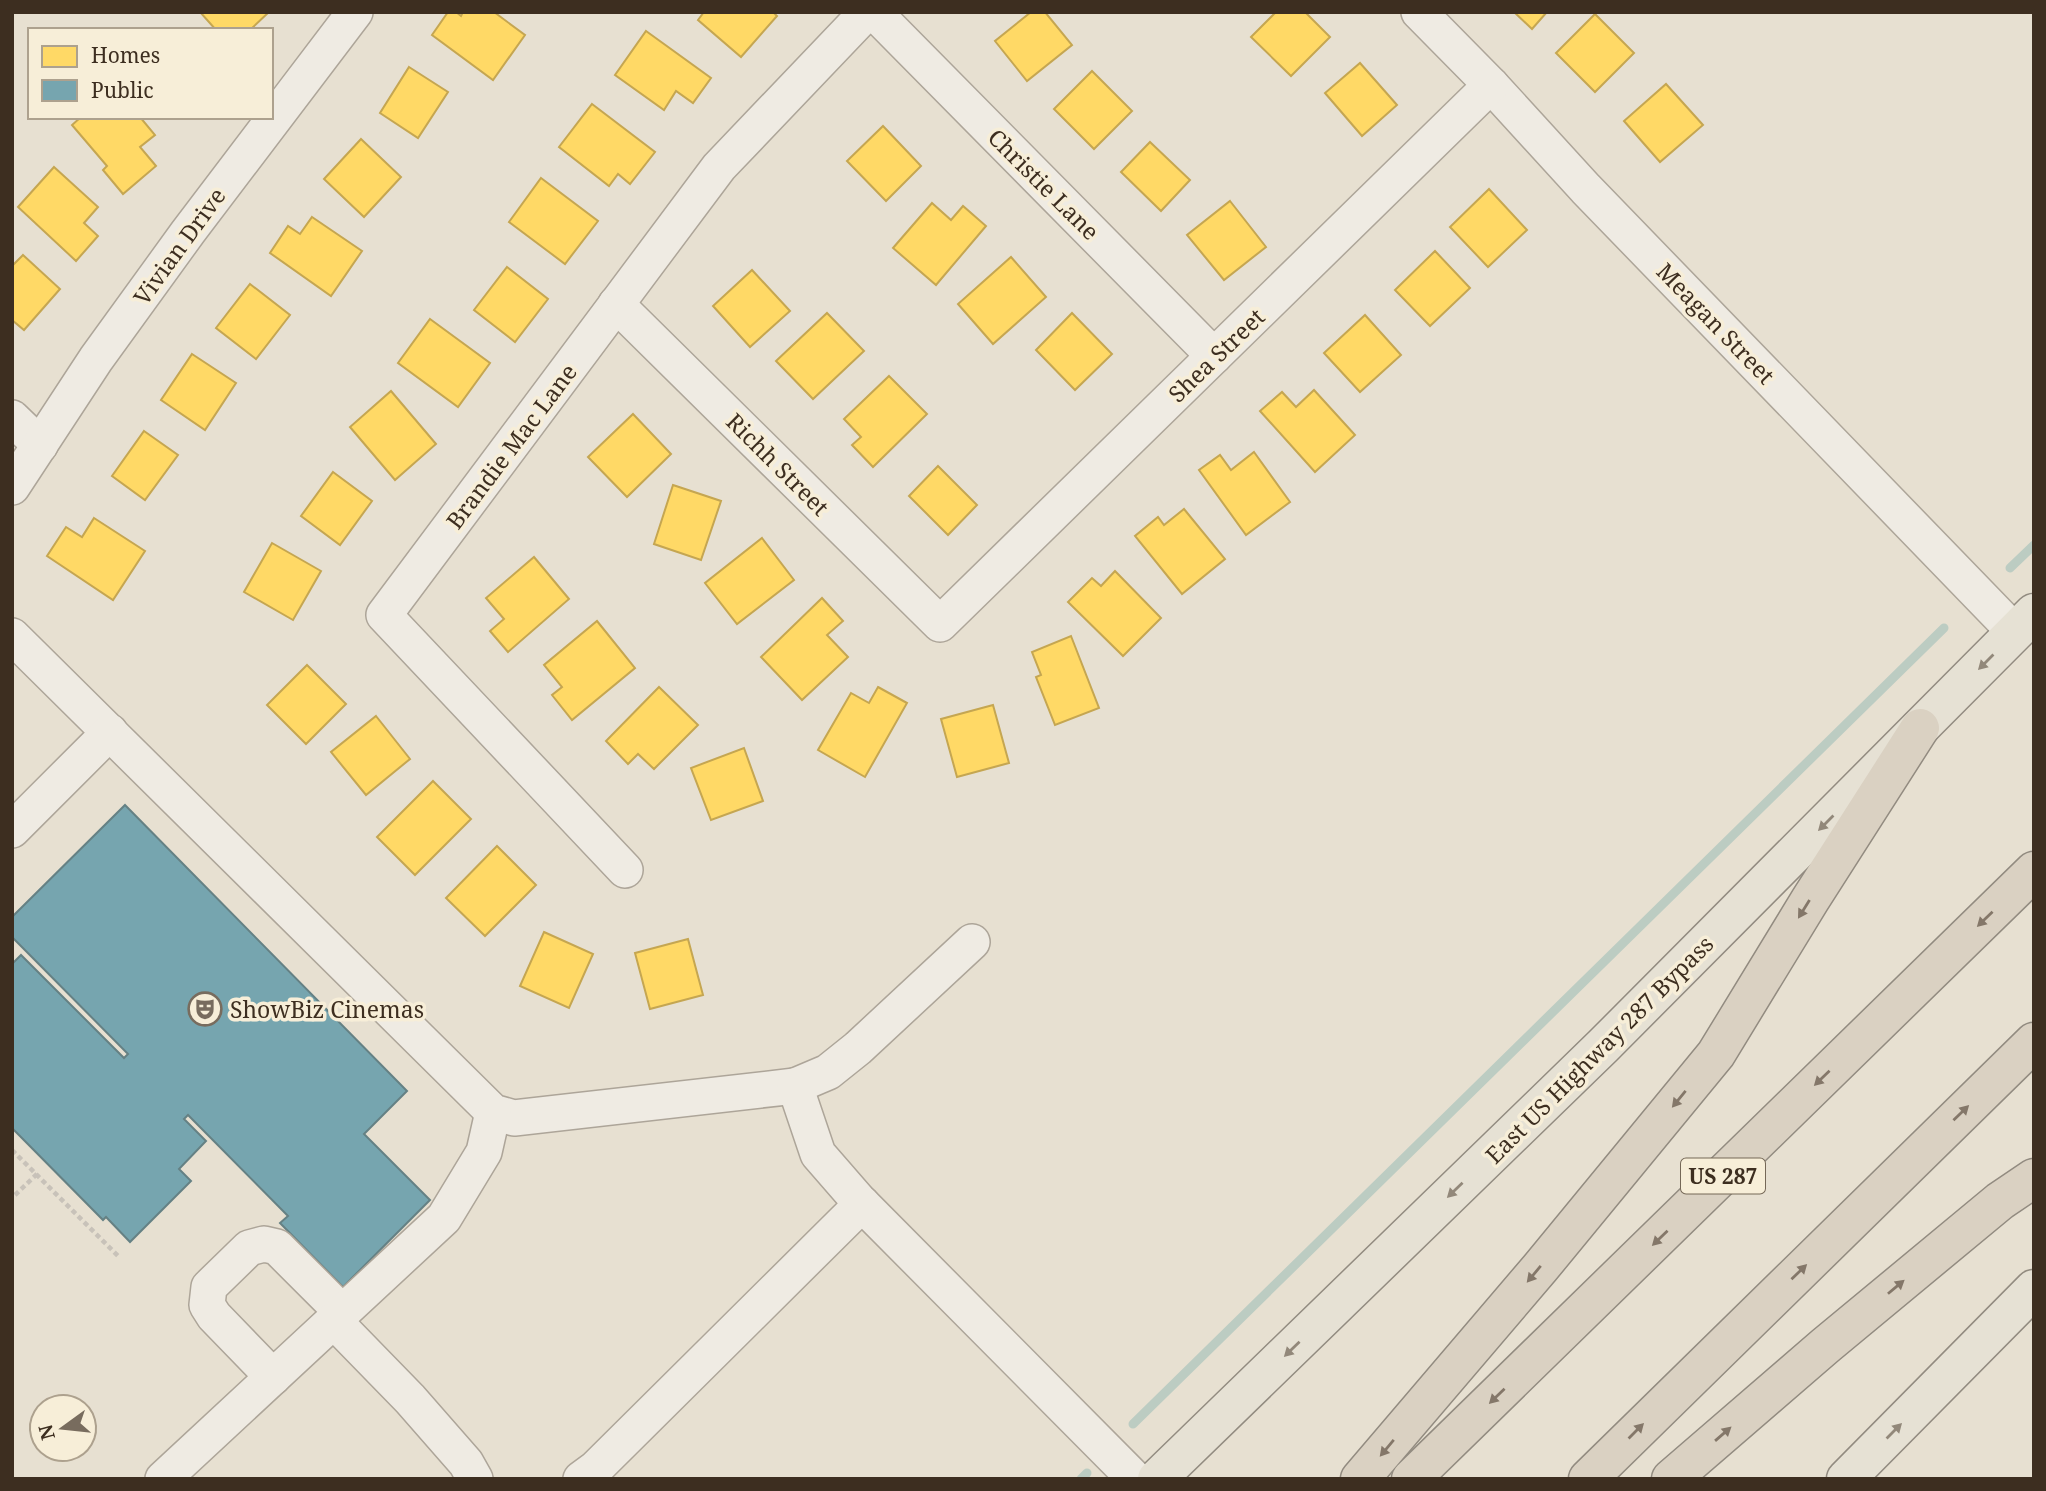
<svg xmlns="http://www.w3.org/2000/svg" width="2046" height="1491" viewBox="0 0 2046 1491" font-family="'Noto Serif',serif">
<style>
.homes{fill:#ffd966;stroke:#c5a651;stroke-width:2}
.public{fill:#76a5af;stroke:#658184;stroke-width:2}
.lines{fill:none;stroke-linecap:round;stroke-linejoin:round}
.stream{stroke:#bcccc2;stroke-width:9}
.minor-casing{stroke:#ada599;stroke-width:38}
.major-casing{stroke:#928b80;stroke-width:41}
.highway-casing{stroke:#928b80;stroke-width:41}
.path{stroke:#c8c2b9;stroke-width:4.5;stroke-dasharray:5 3.5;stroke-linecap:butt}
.minor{stroke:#efebe3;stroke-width:35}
.major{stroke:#e6e1d4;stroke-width:38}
.highway{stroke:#dad1c2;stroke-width:38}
.oneway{fill:#92887a}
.oneway2{fill:#847769}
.labels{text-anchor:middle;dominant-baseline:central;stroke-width:7;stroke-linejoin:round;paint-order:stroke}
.shield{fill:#f7eed8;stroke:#756857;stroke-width:2}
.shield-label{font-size:21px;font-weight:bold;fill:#3d2e20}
.street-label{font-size:23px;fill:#3d2e20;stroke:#f7eed8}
.poi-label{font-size:23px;fill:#3d2e20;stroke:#f7eed8;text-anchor:start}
</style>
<rect width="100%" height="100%" fill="#e7e0d1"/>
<g class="homes">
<path d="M200,12H269L250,30H216Z"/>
<path d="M448,12H456L461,16L463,12H494L525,35L493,80L432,35Z"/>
<path d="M704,12H773L777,16L741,57L698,20Z"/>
<path d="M1031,12H1045L1072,45L1027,81L995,41Z"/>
<path d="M1276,12H1305L1330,37L1291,76L1251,37Z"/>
<path d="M1514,12H1547L1532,29Z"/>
<path d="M1595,14L1634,53L1595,92L1556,53Z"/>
<path d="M646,31L711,78L693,103L676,91L664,110L615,75Z"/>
<path d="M1360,63L1397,105L1362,136L1325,93Z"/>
<path d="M409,67L448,92L418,138L380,113Z"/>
<path d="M1092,71L1132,111L1094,149L1054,109Z"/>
<path d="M1666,84L1703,125L1660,162L1624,121Z"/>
<path d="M592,104L655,152L630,184L618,174L609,186L559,147Z"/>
<path d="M81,117H140L155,135L140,147L156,166L123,194L103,170L107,166L72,125Z"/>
<path d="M883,126L921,166L886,201L847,161Z"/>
<path d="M361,139L401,177L364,217L324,179Z"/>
<path d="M1150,142L1190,180L1161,211L1121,172Z"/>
<path d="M54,167L98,207L84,223L98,236L76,261L18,207Z"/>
<path d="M541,178L598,221L565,264L509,222Z"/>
<path d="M1489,189L1527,230L1488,267L1450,227Z"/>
<path d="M1230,201L1266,247L1224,280L1187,235Z"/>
<path d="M932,203L951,220L963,206L986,226L936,285L893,248Z"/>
<path d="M312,217L362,251L331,296L270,253L288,226L300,234Z"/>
<path d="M1435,251L1470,288L1430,326L1395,290Z"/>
<path d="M23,255L60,289L24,330L12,320V266Z"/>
<path d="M1011,257L1046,297L993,344L958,304Z"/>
<path d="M507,267L548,299L515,342L474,310Z"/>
<path d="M752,270L790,311L750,347L713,306Z"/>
<path d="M250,284L290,315L256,359L216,328Z"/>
<path d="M827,313L864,351L813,399L776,361Z"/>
<path d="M1072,313L1112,354L1075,390L1036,350Z"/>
<path d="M1365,315L1401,355L1360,392L1324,353Z"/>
<path d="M430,319L490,363L458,407L398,363Z"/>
<path d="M192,354L236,383L205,430L161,400Z"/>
<path d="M889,376L927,414L873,467L852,445L861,437L844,419Z"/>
<path d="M1314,390L1355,435L1315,472L1260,411L1282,392L1296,407Z"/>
<path d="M391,391L436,444L395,480L350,427Z"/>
<path d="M633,414L671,454L627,497L588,457Z"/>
<path d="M144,431L178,455L145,500L112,476Z"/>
<path d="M1254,452L1290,502L1246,535L1199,470L1220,455L1231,470Z"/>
<path d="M938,466L977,505L948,535L909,496Z"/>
<path d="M333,472L372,501L340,545L301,516Z"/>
<path d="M673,485L721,501L701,560L654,544Z"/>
<path d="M1184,509L1225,559L1182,594L1135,536L1158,517L1164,525Z"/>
<path d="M94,518L145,551L113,600L47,556L66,527L82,537Z"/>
<path d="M762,538L794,580L737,624L705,583Z"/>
<path d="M272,543L321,571L293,620L244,592Z"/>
<path d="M534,557L569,599L508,652L490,631L504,619L486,598Z"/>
<path d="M1115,571L1161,618L1123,656L1068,602L1092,578L1101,586Z"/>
<path d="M822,598L843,621L827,635L848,657L802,700L761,657Z"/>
<path d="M597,621L635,668L572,720L552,695L562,687L544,665Z"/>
<path d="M1071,636L1099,708L1055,725L1036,677L1041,675L1032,652Z"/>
<path d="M307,665L346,704L306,744L267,705Z"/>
<path d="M659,687L698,725L654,769L638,754L628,764L606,741Z"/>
<path d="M878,687L907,703L865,777L818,750L851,693L869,703Z"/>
<path d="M993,705L1009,763L957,777L941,719Z"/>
<path d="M376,716L410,759L366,795L331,752Z"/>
<path d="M744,748L763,801L711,820L691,768Z"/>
<path d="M433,781L471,819L415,875L377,837Z"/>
<path d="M497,846L536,885L485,936L446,898Z"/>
<path d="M544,932L593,954L569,1008L520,986Z"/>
<path d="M688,939L703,995L650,1009L635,953Z"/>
</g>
<path class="public" d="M125,805L407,1091L364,1134L430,1200L343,1287L280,1223L288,1216L188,1115L184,1119L206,1141L179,1169L191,1181L130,1242L106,1217L103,1220L12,1128V964L21,955L124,1058L128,1054L12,937V917Z"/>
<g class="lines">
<g class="stream">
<path d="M2010,568L2034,545"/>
<path d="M1133,1424L1944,628"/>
<path d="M1081,1479L1087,1473"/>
</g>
<defs>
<g id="minor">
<path d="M874,12L1214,356"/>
<path d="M1419,12L1491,85L1586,189L2015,632"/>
<path d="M616,304L940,624L1491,85"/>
<path d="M12,418L40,445"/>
<path d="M12,487L96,359L188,232L355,12"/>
<path d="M12,636L493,1112L514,1118L795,1086L818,1154L858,1200L1135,1479"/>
<path d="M12,830L110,732"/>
<path d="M625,870L384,615L719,167L867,12"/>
<path d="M795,1086L828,1072L858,1048L972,942"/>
<path d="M334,1321L410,1399L466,1463L475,1479"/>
<path d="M273,1377L214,1316L207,1305L209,1287L249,1248L264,1244L277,1247L343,1313"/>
<path d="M163,1479L444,1218L484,1152L493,1112"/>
<path d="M581,1479L596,1468L862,1204"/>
</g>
<g id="major">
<path d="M1157,1479L1603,1046L2034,613"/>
<path d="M1846,1479L2034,1289"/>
</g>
<g id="highway">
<path d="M1360,1479L1540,1268L1716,1054L1810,900L1920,728"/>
<path d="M1411,1479L2034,871"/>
<path d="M1588,1479L2034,1042"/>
<path d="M1671,1479L1825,1346L2000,1201L2034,1178"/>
</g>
</defs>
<use href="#minor" class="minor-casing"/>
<use href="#major" class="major-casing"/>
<use href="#highway" class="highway-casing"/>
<g class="path">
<path d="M12,1150L120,1258"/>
<path d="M15,1195L37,1174"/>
</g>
<use href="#minor" class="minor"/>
<use href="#major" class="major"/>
<use href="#highway" class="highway"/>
</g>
<defs><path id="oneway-solid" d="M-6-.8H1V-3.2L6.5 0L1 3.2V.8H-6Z" transform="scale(1.75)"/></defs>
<g class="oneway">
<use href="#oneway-solid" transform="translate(1986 662) rotate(135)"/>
<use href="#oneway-solid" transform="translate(1826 823) rotate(135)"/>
<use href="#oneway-solid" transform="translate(1455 1190) rotate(136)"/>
<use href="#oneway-solid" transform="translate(1292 1349) rotate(136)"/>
<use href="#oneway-solid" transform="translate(1894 1431) rotate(-45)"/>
</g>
<g class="oneway2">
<use href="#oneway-solid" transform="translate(1804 909) rotate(122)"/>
<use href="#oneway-solid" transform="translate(1985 919) rotate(136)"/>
<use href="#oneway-solid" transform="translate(1822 1078) rotate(136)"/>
<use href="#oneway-solid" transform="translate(1679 1099) rotate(129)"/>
<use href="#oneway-solid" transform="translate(1961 1113) rotate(-44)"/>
<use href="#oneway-solid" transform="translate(1660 1238) rotate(136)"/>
<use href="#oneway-solid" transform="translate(1799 1272) rotate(-44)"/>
<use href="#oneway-solid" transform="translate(1534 1274) rotate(130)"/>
<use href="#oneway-solid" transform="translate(1896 1287) rotate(-40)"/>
<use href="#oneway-solid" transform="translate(1497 1396) rotate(136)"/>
<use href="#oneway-solid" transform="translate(1636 1431) rotate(-45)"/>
<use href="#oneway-solid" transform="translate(1723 1434) rotate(-41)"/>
<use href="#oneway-solid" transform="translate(1387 1448) rotate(130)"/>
</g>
<defs>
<symbol id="theatre-ring" viewBox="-11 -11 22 22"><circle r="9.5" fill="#f7eed8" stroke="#786c5e" stroke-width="1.5"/><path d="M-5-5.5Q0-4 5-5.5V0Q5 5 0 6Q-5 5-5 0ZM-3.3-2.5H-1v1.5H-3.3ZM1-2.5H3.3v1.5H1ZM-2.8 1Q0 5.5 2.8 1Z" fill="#786c5e"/></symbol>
</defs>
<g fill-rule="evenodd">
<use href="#theatre-ring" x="186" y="990" width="38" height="38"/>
</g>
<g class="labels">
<rect class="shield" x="1681" y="1158.5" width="84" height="35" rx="5"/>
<g class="shield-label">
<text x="1723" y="1176">US 287</text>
</g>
<g class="street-label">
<text transform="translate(1044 184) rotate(45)">Christie Lane</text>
<text transform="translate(179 246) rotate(-54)">Vivian Drive</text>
<text transform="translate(1716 323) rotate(46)">Meagan Street</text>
<text transform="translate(1216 355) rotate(-44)">Shea Street</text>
<text transform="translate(511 446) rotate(-53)">Brandie Mac Lane</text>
<text transform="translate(778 464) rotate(45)">Richh Street</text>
<text transform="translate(1599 1049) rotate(-45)">East US Highway 287 Bypass</text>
</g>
<g class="poi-label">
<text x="230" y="1009">ShowBiz Cinemas</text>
</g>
</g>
<rect width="2046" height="1491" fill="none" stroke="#3d2e20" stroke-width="28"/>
<rect x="28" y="28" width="245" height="91" fill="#f7eed8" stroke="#ada18e" stroke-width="2"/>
<rect x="42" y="46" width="35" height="21" fill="#ffd966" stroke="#ada18e" stroke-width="2"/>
<text x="91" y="63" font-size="21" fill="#3d2e20">Homes</text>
<rect x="42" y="80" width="35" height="21" fill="#76a5af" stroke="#ada18e" stroke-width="2"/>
<text x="91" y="98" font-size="21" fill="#3d2e20">Public</text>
<g transform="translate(63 1428) rotate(255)"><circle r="33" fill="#f7eed8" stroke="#ada18e" stroke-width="2"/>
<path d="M0-5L12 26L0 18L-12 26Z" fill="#786c5e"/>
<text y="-10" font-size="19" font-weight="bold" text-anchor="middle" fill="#3d2e20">N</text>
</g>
</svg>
